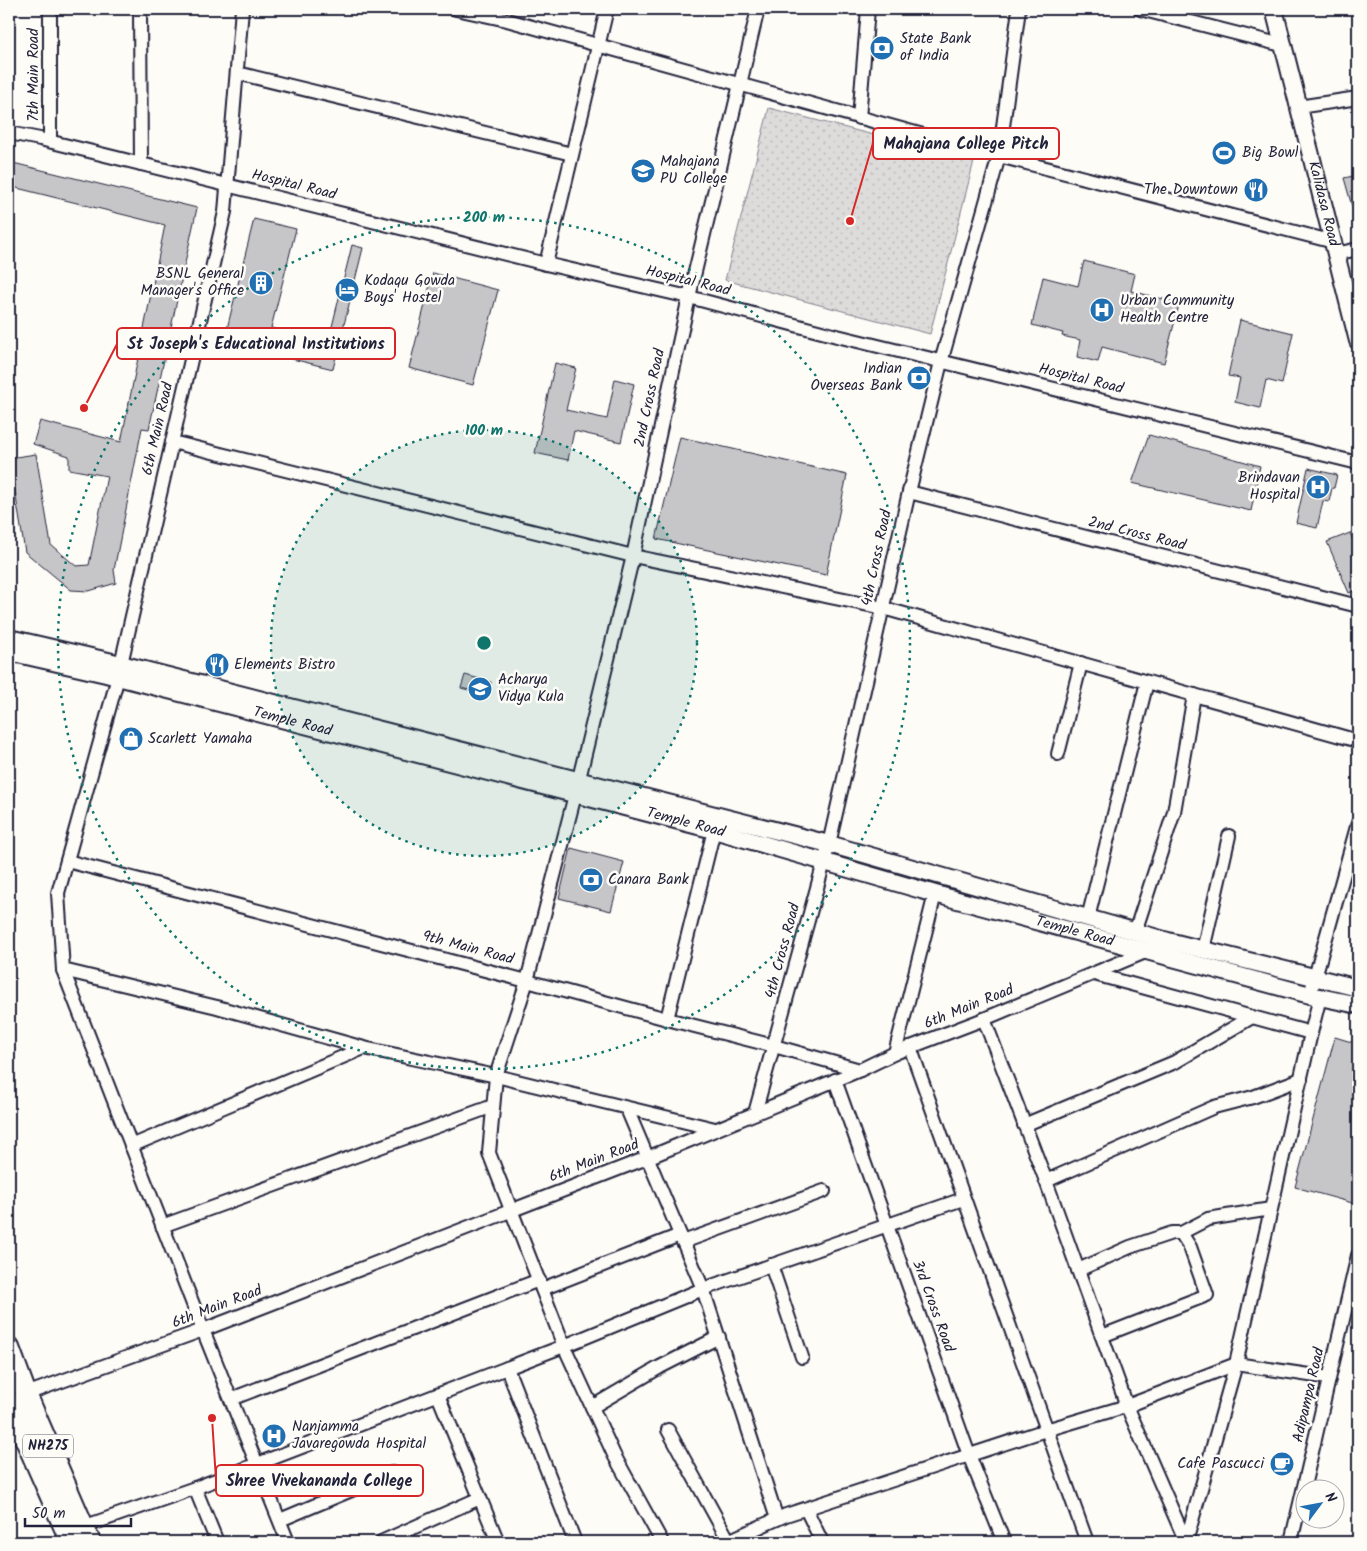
<svg xmlns="http://www.w3.org/2000/svg" width="1367" height="1551" viewBox="0 0 1367 1551" font-family="Kalam,sans-serif">
<style>
.park{fill:url(#park-dots);stroke:#807f8b}
.building{fill:#c6c6c8;stroke:#22223b}
.lines{fill:none;stroke-linecap:round;stroke-linejoin:round}
.minor-casing{stroke:#22223b;stroke-width:16}
.tertiary-casing{stroke:#22223b;stroke-width:20}
.primary-casing{stroke:#22223b;stroke-width:24}
.minor{stroke:#fdfcf7;stroke-width:12}
.tertiary{stroke:#fdfcf7;stroke-width:16}
.primary{stroke:#fdfcf7;stroke-width:20}
.ring{fill:none;stroke:#0f766e;stroke-width:2.5;stroke-dasharray:2.5 5}
.labels{text-anchor:middle;dominant-baseline:central;stroke-width:5;stroke-linejoin:round;paint-order:stroke}
.shield{fill:#fdfcf7;stroke:#646373;stroke-width:1}
.shield-label{font-size:14px;font-weight:bold;fill:#22223b}
.poi-label{font-size:15px;fill:#22223b;stroke:#fdfcf7;text-anchor:start}
.street-label{font-size:15px;fill:#22223b;stroke:#fdfcf7}
.centre{fill:#0f766e;stroke:#fdfcf7;stroke-width:2.5}
.ring-label{font-size:15px;text-anchor:middle;font-weight:bold;fill:#0f766e;stroke:#fdfcf7;stroke-width:5;stroke-linejoin:round;paint-order:stroke}
.leader{fill:none;stroke:#d62828;stroke-width:2}
.callout-dot{fill:#d62828;stroke:#fdfcf7;stroke-width:2}
.callout{fill:#fdfcf7;stroke:#d62828;stroke-width:2}
.callout-label{font-size:16px;text-anchor:middle;font-weight:bold;fill:#22223b}
</style>
<defs>
<pattern id="park-dots" width="8" height="8" patternUnits="userSpaceOnUse" patternTransform="scale(1.25)"><rect width="8" height="8" fill="#dddcdb"/><path d="M2 2h.1M6 6h.1" fill="none" stroke="#bdbcbd" stroke-width="1.8" stroke-linecap="round"/></pattern>
</defs>
<rect width="100%" height="100%" fill="#fdfcf7"/>
<filter id="ink" filterUnits="userSpaceOnUse"><feTurbulence type="fractalNoise" baseFrequency=".02" numOctaves="2"/><feDisplacementMap in="SourceGraphic" scale="10" xChannelSelector="R" yChannelSelector="G"/><feConvolveMatrix kernelMatrix="1 2 1 2 8 2 1 2 1" color-interpolation-filters="sRGB"/></filter>
<g filter="url(#ink)">
<path class="park" d="M769,108L974,161L930,334L725,280Z"/>
<g class="building">
<path d="M9,162L197,208L149,429L142,428L114,570L116,583L89,591L71,590L25,552L14,485L9,486V458L36,454L51,545L76,566L89,565L107,476L69,469V456L33,444L40,421L121,442L165,225L9,186Z"/>
<path d="M1358,175V217H1355L1344,178Z"/>
<path d="M254,219L296,229L271,328L328,343L352,245L363,248L333,369L276,355L278,349L225,337Z"/>
<path d="M1084,261L1135,274L1131,291L1175,302L1174,303L1179,305L1164,363L1102,347L1098,362L1077,357L1080,340L1062,336L1063,333L1032,325L1043,277L1078,286Z"/>
<path d="M433,273L498,290L473,385L409,368Z"/>
<path d="M1240,320L1293,333L1282,384L1266,380L1260,408L1235,402L1240,378L1228,376Z"/>
<path d="M555,363L576,368L566,410L607,419L615,379L634,384L621,442L574,431L568,460L535,453Z"/>
<path d="M1149,435L1260,466L1251,511L1132,483Z"/>
<path d="M680,437L847,475L826,575L656,539Z"/>
<path d="M1308,468L1337,475L1334,488H1332L1329,502L1323,501L1317,528L1296,523Z"/>
<path d="M1350,533L1358,553V589L1349,593L1327,542Z"/>
<path d="M465,675L491,682L488,695L461,688Z"/>
<path d="M571,848L624,862L611,911L559,898Z"/>
<path d="M1335,1037L1358,1044V1196L1356,1204L1295,1187Z"/>
</g>
<g class="lines">
<defs>
<g id="minor">
<path d="M50,9V141"/>
<path d="M140,9L141,164"/>
<path d="M242,9L225,212L118,677L58,893L63,970L203,1330L288,1542"/>
<path d="M456,9L507,20L999,156L1334,242"/>
<path d="M1140,9L1282,45"/>
<path d="M237,73L572,154"/>
<path d="M1298,107L1358,98"/>
<path d="M859,118L868,9"/>
<path d="M9,133L40,139L546,264L689,297L837,336L1358,463"/>
<path d="M1336,254L1358,249"/>
<path d="M546,264L607,9"/>
<path d="M172,442L633,556L883,608L1358,741"/>
<path d="M909,492L1358,606"/>
<path d="M1058,754L1081,663"/>
<path d="M67,861L527,981L667,1019L774,1046L860,1070"/>
<path d="M1088,918L1147,682"/>
<path d="M1135,932L1174,812L1194,695"/>
<path d="M1203,950L1229,836"/>
<path d="M63,970L217,1007L364,1048L496,1076L715,1129"/>
<path d="M1094,974L1311,1033L1236,1364L1186,1542"/>
<path d="M1310,995L1358,823"/>
<path d="M667,1019L714,830"/>
<path d="M984,1019L1046,1181L1127,1406L1186,1542"/>
<path d="M1311,1033L1320,997"/>
<path d="M910,1047L1087,1542"/>
<path d="M895,1053L935,894"/>
<path d="M835,1080L969,1455L1004,1542"/>
<path d="M627,1109L703,1289L777,1519"/>
<path d="M755,1113L829,844L909,492L941,362L999,156L1019,9"/>
<path d="M1024,1125L1175,1062L1252,1017"/>
<path d="M131,1146L364,1048"/>
<path d="M1046,1181L1214,1107L1253,1097L1301,1079"/>
<path d="M162,1226L493,1106"/>
<path d="M683,1242L824,1191"/>
<path d="M771,1265L802,1357"/>
<path d="M1078,1270L1130,1247L1172,1233H1181L1208,1219L1271,1209"/>
<path d="M542,1289L680,1235"/>
<path d="M1102,1336L1207,1295L1190,1247L1181,1233"/>
<path d="M507,1368L575,1542"/>
<path d="M26,1394L203,1330L647,1158L860,1070L895,1053L984,1019L1150,950"/>
<path d="M438,1395L498,1542"/>
<path d="M231,1399L539,1280"/>
<path d="M592,1407L660,1367L719,1337"/>
<path d="M668,1430L729,1541"/>
<path d="M195,1488L217,1542"/>
<path d="M806,1509L822,1542"/>
<path d="M280,1520L392,1473"/>
<path d="M83,1527L195,1488L564,1346L703,1289L963,1199"/>
<path d="M381,1542L480,1498"/>
<path d="M662,1542L614,1455L564,1346L489,1153L496,1076L527,981L575,795L633,556L689,297L758,9"/>
<path d="M726,1542L786,1515L1046,1430L1127,1406L1236,1364L1329,1378"/>
<path d="M1291,1542L1358,1255"/>
</g>
<g id="tertiary">
<path id="s1" d="M1274,9L1358,341"/>
<path d="M9,638L121,664L829,844L1168,941L1358,988"/>
<path id="s2" d="M9,652L106,674L714,830L935,894L1310,995L1358,1005"/>
</g>
<g id="primary">
<path d="M9,1348L26,1394L90,1542"/>
<path d="M9,1402L71,1542"/>
</g>
</defs>
<use href="#minor" class="minor-casing"/>
<use href="#tertiary" class="tertiary-casing"/>
<use href="#primary" class="primary-casing"/>
<use href="#minor" class="minor"/>
<use href="#tertiary" class="tertiary"/>
<use href="#primary" class="primary"/>
</g>
</g>
<circle cx="484" cy="643" r="213" fill="#0f766e" fill-opacity=".12"/>
<g class="ring">
<circle cx="484" cy="643" r="213"/>
<circle cx="484" cy="643" r="426"/>
</g>
<defs>
<symbol id="bank-disc" viewBox="-11 -11 22 22"><circle r="9.5" fill="#1f6fb2" stroke="#fdfcf7"/><path d="M-6-4H6V4H-6ZM0-2.3a2.3 2.3 0 1 0 0 4.6a2.3 2.3 0 1 0 0-4.6Z" fill="#fff"/></symbol>
<symbol id="stadium-disc" viewBox="-11 -11 22 22"><circle r="9.5" fill="#1f6fb2" stroke="#fdfcf7"/><path d="M0-5a6.5 5 0 1 0 0 10a6.5 5 0 1 0 0-10ZM-3.5-1.8h7v3.6h-7Z" fill="#fff"/></symbol>
<symbol id="university-disc" viewBox="-11 -11 22 22"><circle r="9.5" fill="#1f6fb2" stroke="#fdfcf7"/><path d="M0-5L7-2L0 1L-7-2ZM-4 1L0 2.5L4 1V4Q0 6-4 4Z" fill="#fff"/></symbol>
<symbol id="restaurant-disc" viewBox="-11 -11 22 22"><circle r="9.5" fill="#1f6fb2" stroke="#fdfcf7"/><path d="M-5-6h1v4h1v-4h1v4h1v-4h1v5L-1.5 .5V6h-2V.5L-5-1ZM5-6V6H3V1.5H1.5Q1.5-4 5-6Z" fill="#fff"/></symbol>
<symbol id="building-disc" viewBox="-11 -11 22 22"><circle r="9.5" fill="#1f6fb2" stroke="#fdfcf7"/><path d="M-4-6H4V6H1V3H-1V6H-4ZM-2.5-4.3h1.7v1.8h-1.7ZM.8-4.3h1.7v1.8H.8ZM-2.5-1h1.7V.8h-1.7ZM.8-1h1.7V.8H.8Z" fill="#fff"/></symbol>
<symbol id="hotel-disc" viewBox="-11 -11 22 22"><circle r="9.5" fill="#1f6fb2" stroke="#fdfcf7"/><path d="M-6-4.5h1.5V1H6V5H4.5V3h-9V5H-6ZM-4 0a1.8 1.8 0 1 1 3.6 0ZM.5 0V-2.5h3Q6-2.5 6 0Z" fill="#fff"/></symbol>
<symbol id="hospital-disc" viewBox="-11 -11 22 22"><circle r="9.5" fill="#1f6fb2" stroke="#fdfcf7"/><path d="M-5-5h3v3.5h4V-5h3V5h-3V1.5h-4V5h-3Z" fill="#fff"/></symbol>
<symbol id="school-disc" viewBox="-11 -11 22 22"><circle r="9.5" fill="#1f6fb2" stroke="#fdfcf7"/><path d="M0-5L7-2L0 1L-7-2ZM-4 1L0 2.5L4 1V4Q0 6-4 4Z" fill="#fff"/></symbol>
<symbol id="shop-disc" viewBox="-11 -11 22 22"><circle r="9.5" fill="#1f6fb2" stroke="#fdfcf7"/><path d="M-5-2.5h2.3a2.7 3.5 0 0 1 5.4 0H5L5.5 6h-11ZM-1.5-2.5h3a1.5 2.3 0 0 0-3 0Z" fill="#fff"/></symbol>
<symbol id="cafe-disc" viewBox="-11 -11 22 22"><circle r="9.5" fill="#1f6fb2" stroke="#fdfcf7"/><path d="M-5.5-4.5H6V0H3Q3 3.5 0 3.5H-2.5Q-5.5 3.5-5.5 0ZM3-3.2v2h1.7v-2ZM-6 4.5H4V6H-6Z" fill="#fff"/></symbol>
</defs>
<g fill-rule="evenodd">
<use href="#bank-disc" x="868" y="34" width="28" height="28"/>
<use href="#stadium-disc" x="1210" y="139" width="28" height="28"/>
<use href="#university-disc" x="629" y="157" width="28" height="28"/>
<use href="#restaurant-disc" x="1242" y="176" width="28" height="28"/>
<use href="#building-disc" x="247" y="269" width="28" height="28"/>
<use href="#hotel-disc" x="333" y="276" width="28" height="28"/>
<use href="#hospital-disc" x="1088" y="296" width="28" height="28"/>
<use href="#bank-disc" x="905" y="364" width="28" height="28"/>
<use href="#hospital-disc" x="1304" y="473" width="28" height="28"/>
<use href="#restaurant-disc" x="203" y="651" width="28" height="28"/>
<use href="#school-disc" x="466" y="675" width="28" height="28"/>
<use href="#shop-disc" x="117" y="725" width="28" height="28"/>
<use href="#bank-disc" x="577" y="866" width="28" height="28"/>
<use href="#hospital-disc" x="260" y="1422" width="28" height="28"/>
<use href="#cafe-disc" x="1268" y="1450" width="28" height="28"/>
</g>
<g class="labels">
<rect class="shield" x="23" y="1434.5" width="50" height="23" rx="4"/>
<g class="shield-label">
<text x="48" y="1446">NH275</text>
</g>
<g class="poi-label">
<text x="900" y="39">State Bank<tspan x="900" dy="17">of India</tspan></text>
<text x="1242" y="153">Big Bowl</text>
<text x="660" y="162">Mahajana<tspan x="660" dy="17">PU College</tspan></text>
<text x="1238" y="190" text-anchor="end">The Downtown</text>
<text x="244" y="274" text-anchor="end">BSNL General<tspan x="244" dy="17">Manager's Office</tspan></text>
<text x="364" y="281">Kodagu Gowda<tspan x="364" dy="17">Boys' Hostel</tspan></text>
<text x="1120" y="301">Urban Community<tspan x="1120" dy="17">Health Centre</tspan></text>
<text x="902" y="369" text-anchor="end">Indian<tspan x="902" dy="17">Overseas Bank</tspan></text>
<text x="1300" y="478" text-anchor="end">Brindavan<tspan x="1300" dy="17">Hospital</tspan></text>
<text x="234" y="665">Elements Bistro</text>
<text x="498" y="680">Acharya<tspan x="498" dy="17">Vidya Kula</tspan></text>
<text x="148" y="739">Scarlett Yamaha</text>
<text x="608" y="880">Canara Bank</text>
<text x="292" y="1427">Nanjamma<tspan x="292" dy="17">Javaregowda Hospital</tspan></text>
<text x="1264" y="1464" text-anchor="end">Cafe Pascucci</text>
</g>
<g class="street-label">
<text transform="translate(34 75) rotate(-90)">7th Main Road</text>
<text transform="translate(294 185) rotate(14)">Hospital Road</text>
<text stroke="none"><textPath href="#s1" startOffset="201">Kalidasa Road</textPath></text>
<text transform="translate(688 281) rotate(14)">Hospital Road</text>
<text transform="translate(1081 379) rotate(14)">Hospital Road</text>
<text transform="translate(650 398) rotate(-78)">2nd Cross Road</text>
<text transform="translate(158 429) rotate(-77)">6th Main Road</text>
<text transform="translate(1137 534) rotate(14)">2nd Cross Road</text>
<text transform="translate(877 558) rotate(-78)">4th Cross Road</text>
<text stroke="none"><textPath href="#s2" startOffset="292">Temple Road</textPath></text>
<text stroke="none"><textPath href="#s2" startOffset="698">Temple Road</textPath></text>
<text stroke="none"><textPath href="#s2" startOffset="1102">Temple Road</textPath></text>
<text transform="translate(468 948) rotate(15)">9th Main Road</text>
<text transform="translate(783 951) rotate(-75)">4th Cross Road</text>
<text transform="translate(969 1007) rotate(-22)">6th Main Road</text>
<text transform="translate(594 1161) rotate(-21)">6th Main Road</text>
<text transform="translate(933 1306) rotate(70)">3rd Cross Road</text>
<text transform="translate(217 1307) rotate(-21)">6th Main Road</text>
<text transform="translate(1309 1395) rotate(-77)">Adipampa Road</text>
</g>
</g>
<circle cx="484" cy="643" r="8" class="centre"/>
<g class="ring-label">
<text x="484" y="222">200 m</text>
<text x="484" y="435">100 m</text>
</g>
<path class="leader" d="M850 221L873 143M84 408L117 344M212 1418L216 1480"/>
<g class="callout-dot">
<circle cx="850" cy="221" r="5"/>
<circle cx="84" cy="408" r="5"/>
<circle cx="212" cy="1418" r="5"/>
</g>
<g class="callout">
<rect x="873" y="128" width="186" height="31" rx="5"/>
<rect x="117" y="328" width="278" height="31" rx="5"/>
<rect x="216" y="1465" width="207" height="31" rx="5"/>
</g>
<g class="callout-label">
<text x="966" y="149">Mahajana College Pitch</text>
<text x="256" y="349">St Joseph's Educational Institutions</text>
<text x="319" y="1486">Shree Vivekananda College</text>
</g>
<rect width="1367" height="1551" fill="none" stroke="#fdfcf7" stroke-width="30"/>
<rect x="15" y="15" width="1337" height="1521" fill="none" stroke="#22223b" stroke-width="2" filter="url(#ink)"/>
<g transform="translate(1320 1504) rotate(58)"><circle r="24" fill="#fdfcf7" stroke="#a5a5ac"/>
<path d="M0-4L9 19L0 12L-9 19Z" fill="#1f6fb2"/>
<text y="-8" font-size="14" font-weight="bold" text-anchor="middle" fill="#22223b">N</text>
</g>
<path d="M25 1518v8h106v-8" fill="none" stroke="#22223b" stroke-width="2.5"/>
<text x="32" y="1518" font-size="15" fill="#22223b" stroke="#fdfcf7" stroke-width="4" paint-order="stroke">50 m</text>
</svg>
